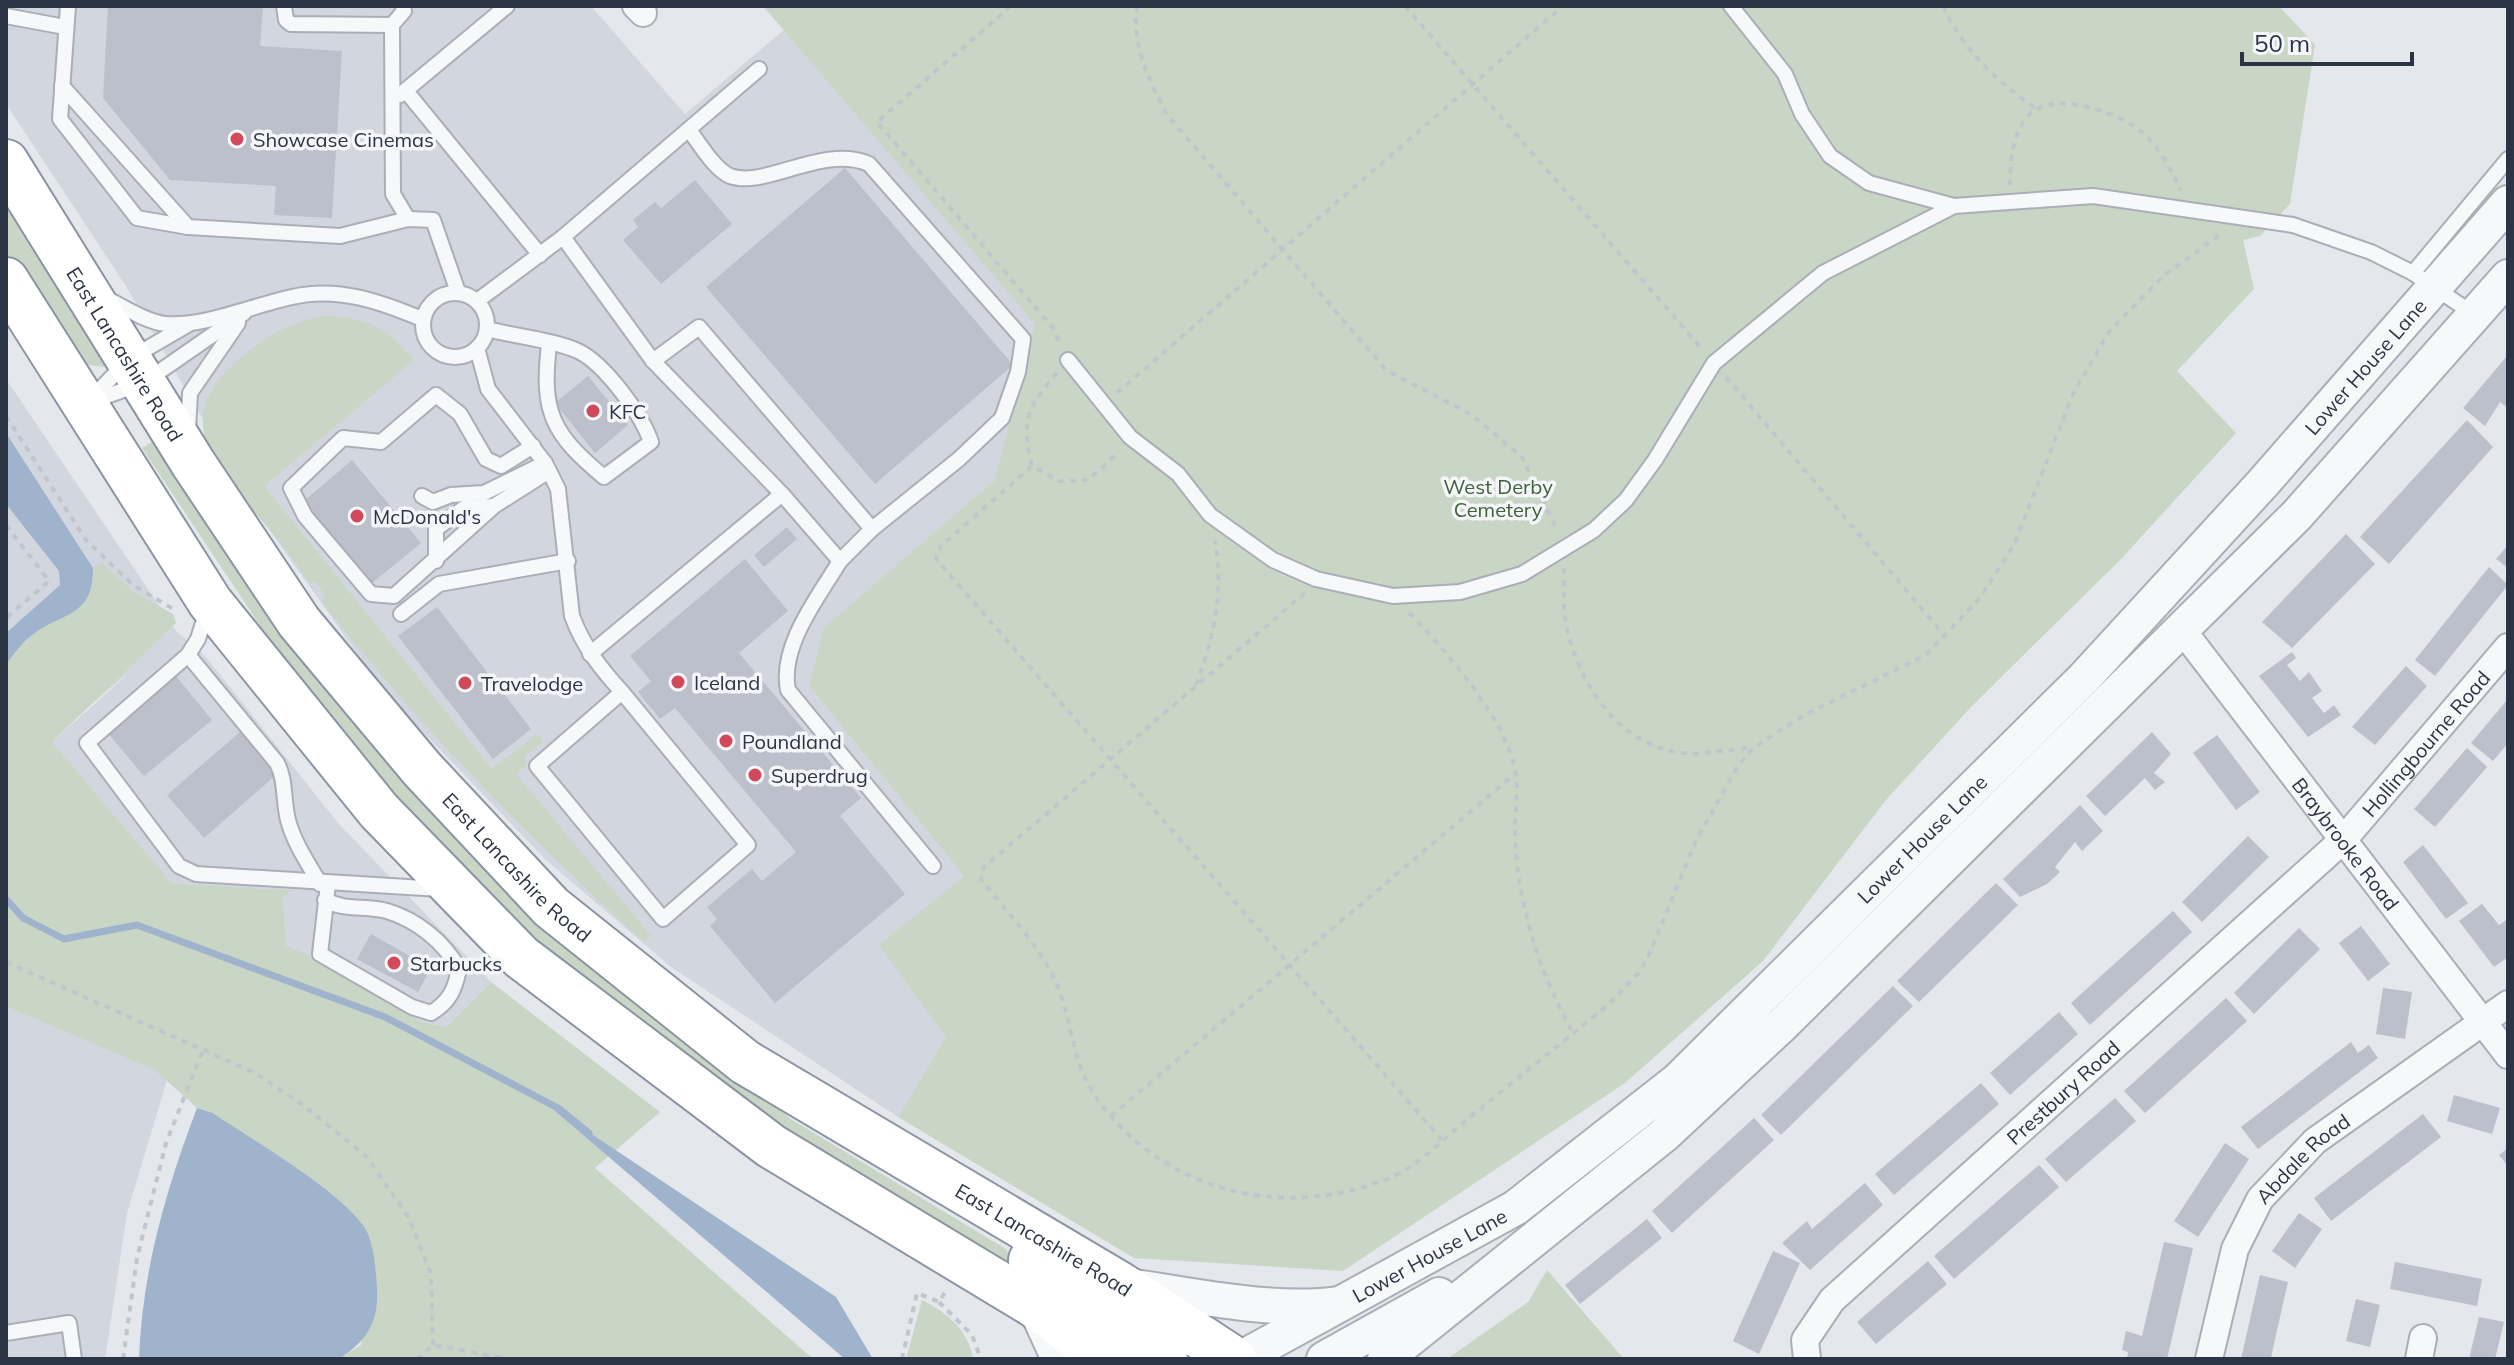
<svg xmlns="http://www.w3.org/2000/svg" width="2514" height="1365" viewBox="0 0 2514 1365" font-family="Mulish,sans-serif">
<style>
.built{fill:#d2d6de}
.green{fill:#c9d6c5}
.water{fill:#9fb4cc}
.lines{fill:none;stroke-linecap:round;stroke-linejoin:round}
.stream{stroke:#9fb4cc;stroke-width:7}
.building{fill:#bbc0ca}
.service-casing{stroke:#a9aeb7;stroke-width:18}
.minor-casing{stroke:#a9aeb7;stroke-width:30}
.tertiary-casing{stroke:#a9aeb7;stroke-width:38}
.trunk-casing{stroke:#8b94a3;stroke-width:48}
.path{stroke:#c2c5cb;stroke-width:4;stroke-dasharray:6 6;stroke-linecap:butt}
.service{stroke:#f7f8fa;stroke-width:14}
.minor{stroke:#f7f8fa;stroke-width:26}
.tertiary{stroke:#f7f8fa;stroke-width:34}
.trunk{stroke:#fff;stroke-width:44}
.poi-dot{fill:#d1495b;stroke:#f4f6f9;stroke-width:3}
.labels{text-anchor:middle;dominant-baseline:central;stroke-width:7;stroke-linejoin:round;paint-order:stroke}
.poi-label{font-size:20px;fill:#2b3445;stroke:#f4f6f9;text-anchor:start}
.street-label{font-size:20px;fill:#2b3445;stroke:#f4f6f9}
.park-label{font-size:20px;fill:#3f6138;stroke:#f4f6f9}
</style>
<rect width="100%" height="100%" fill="#e4e7ec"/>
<g class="built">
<path d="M6,6H591L685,114L785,29L1036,324L995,480L823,628L809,686L964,876L946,1037L898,1117L671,967L545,859L383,690L254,508L126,286L6,104Z"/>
<path d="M6,379L177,632L205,656L338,823L491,982L446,1027L422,1022L303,952L286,946L283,897L290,890L172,885L52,742L137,666L6,776Z"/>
<path d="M6,892L170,1070L127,1213L105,1359H6Z"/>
</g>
<g class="green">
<path d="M763,6H2279L2315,45L2290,204L2260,236L2243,240L2254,289L2177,371L2236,433L2122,558L1970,708L1886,800L1763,961L1625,1083L1343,1271L1134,1258L898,1117L946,1037L879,945L964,876L809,686L823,628L995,480L1035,324Z"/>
<path d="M6,204L111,368L74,363L6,257Z"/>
<path d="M321,316C366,317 385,326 414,360L264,486L492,769L537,734L543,742L524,757L527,764L516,774L651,936L643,941C527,836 418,726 322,602L326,597L315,581L310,584C297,566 285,547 270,530C227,480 166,427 232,366C258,341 285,324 321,316Z"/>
<path d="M157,439L222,542L748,1079L789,1118L1006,1249L1017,1269L808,1151L612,1014L439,857L273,645L142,448Z"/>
<path d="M102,563L134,592L173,614L176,623L52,742L172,884L291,890L283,898L286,946L303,952L422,1022L446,1027L491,982L660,1112L595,1168L813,1359H339L361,1345L376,1271L365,1229L331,1195L213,1113L197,1108L155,1070L6,1006V664C14,655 21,643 31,636C62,611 93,619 93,568Z"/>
<path d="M1547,1270L1624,1359H1447L1528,1302Z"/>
<path d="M922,1300C947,1313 968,1329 973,1359H906Z"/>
</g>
<g class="water">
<path d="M6,433L93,568C93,619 62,611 31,636C21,643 14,655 6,664V633L60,585L59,571L6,504Z"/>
<path d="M548,1105L836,1297L873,1359H845Z"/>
<path d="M197,1108L213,1113C255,1142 337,1188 365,1228C374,1243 376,1271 377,1288C379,1322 367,1341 339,1359H139C142,1272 166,1189 197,1108Z"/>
</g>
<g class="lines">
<path class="stream" d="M6,899L23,918L64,939L137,925L385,1017L558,1108L589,1133"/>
</g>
<g class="building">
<path d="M108,6H263L260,46L342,51L332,218L274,215L276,186L170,180L103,98Z"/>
<path d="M845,168L1013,365L875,484L706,287Z"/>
<path d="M695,180L732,224L661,284L623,240L638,227L633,220L655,202L661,208Z"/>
<path d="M2508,355V408L2500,402L2485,426L2463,408Z"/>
<path d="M588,376L628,425L595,453L555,403Z"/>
<path d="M2467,420L2493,447L2389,564L2360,537Z"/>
<path d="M352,460L421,543L372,583L363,571L358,575L324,535L329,531L304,501Z"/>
<path d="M787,527L797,539L764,567L754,555Z"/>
<path d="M2346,534L2375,564L2292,648L2262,622Z"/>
<path d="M2508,545V568L2496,559Z"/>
<path d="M745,559L788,611L739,653L861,798L840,816L905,894L775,1003L710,926L717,919L707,907L752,869L762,881L796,852L675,708L660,719L638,692L651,681L630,656Z"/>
<path d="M2489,567L2508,585L2435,676L2415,660Z"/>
<path d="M437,607L531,729L493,759L398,636Z"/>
<path d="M2292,652L2296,658L2287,665L2300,681L2309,672L2322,691L2312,698L2324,713L2334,705L2341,715L2308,737L2259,676Z"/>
<path d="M2406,666L2427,686L2375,745L2352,727Z"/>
<path d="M175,675L212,720L144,776L107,732Z"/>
<path d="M2508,699V743L2493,761L2471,743Z"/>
<path d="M240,732L276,775L204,838L167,795Z"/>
<path d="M2152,732L2171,754L2154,773L2165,782L2155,790L2145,778L2105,816L2086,796Z"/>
<path d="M2217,735L2260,792L2236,810L2193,753Z"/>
<path d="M2467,748L2487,767L2435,827L2414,809Z"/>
<path d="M2080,805L2103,831L2082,851L2075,842L2055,867L2060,872L2047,884L2020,897L2003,879Z"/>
<path d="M2248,836L2269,857L2202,922L2182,902Z"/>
<path d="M2423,845L2468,903L2446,919L2403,862Z"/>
<path d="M1996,883L2018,905L1919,1002L1897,981Z"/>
<path d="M2482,904L2499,925L2508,919V957L2494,967L2459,921Z"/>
<path d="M2173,911L2192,932L2090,1025L2071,1003Z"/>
<path d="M2361,926L2390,964L2368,981L2339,943Z"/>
<path d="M2299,928L2320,949L2254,1014L2234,993Z"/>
<path d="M371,934L431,968L418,992L357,959Z"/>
<path d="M1893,986L1913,1006L1781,1135L1761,1115Z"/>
<path d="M2383,988L2412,992L2405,1039L2376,1034Z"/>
<path d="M2226,998L2247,1021L2145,1113L2124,1091Z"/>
<path d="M2059,1012L2078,1034L2010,1095L1990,1073Z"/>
<path d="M2351,1042L2358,1053L2369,1045L2378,1058L2258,1149L2241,1127Z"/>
<path d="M1981,1083L1999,1104L1894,1195L1875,1174Z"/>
<path d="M2454,1095L2500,1108L2492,1134L2447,1121Z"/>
<path d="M2115,1098L2136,1121L2066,1182L2045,1159Z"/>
<path d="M2423,1114L2441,1137L2331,1221L2314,1198Z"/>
<path d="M1754,1118L1774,1140L1672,1233L1652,1211Z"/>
<path d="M2225,1143L2249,1159L2198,1237L2174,1221Z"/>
<path d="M2508,1148V1166L2499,1155Z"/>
<path d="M2039,1165L2059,1187L1954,1279L1934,1256Z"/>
<path d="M1865,1183L1883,1205L1810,1270L1782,1243L1807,1221L1812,1229Z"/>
<path d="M2299,1213L2322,1229L2295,1268L2272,1251Z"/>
<path d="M1647,1219L1662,1238L1580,1304L1565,1285Z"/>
<path d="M2164,1242L2193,1248L2167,1359H2127L2128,1352L2122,1350L2126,1331L2142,1336Z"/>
<path d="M1773,1251L1800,1263L1759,1354L1733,1341Z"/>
<path d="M1928,1261L1947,1284L1876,1344L1857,1322Z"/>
<path d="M2395,1262L2482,1279L2477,1306L2390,1289Z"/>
<path d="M2260,1275L2288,1282L2273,1348L2271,1359H2241Z"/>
<path d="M2356,1299L2380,1305L2370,1347L2346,1341Z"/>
<path d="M2479,1317L2504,1322L2495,1359H2469Z"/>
</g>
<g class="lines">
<defs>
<g id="service">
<path d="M68,6L60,119L137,218L188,227L340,236L408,219L433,220L458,292"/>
<path d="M284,6L286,20L291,24L392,25"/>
<path d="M403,6L404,11L392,25L393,194L408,219"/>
<path d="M1731,6L1785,74L1802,114L1830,156L1869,183L1954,206"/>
<path d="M6,16L65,27"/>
<path d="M62,86L188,227"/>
<path d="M406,91L540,255"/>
<path d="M400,95L507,6"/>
<path d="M689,130C700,144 714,169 730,176C765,189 823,144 869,164L1023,339L1018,372L1002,418L959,459L872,529L840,561L782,494"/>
<path d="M563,237L759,69"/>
<path d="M2413,273L2508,159"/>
<circle cx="455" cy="325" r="32"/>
<path d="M104,297C122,306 146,322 166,324C205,327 254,305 292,297C338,286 381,302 422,319"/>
<path d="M477,301L563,237L653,361L782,494L590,654"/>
<path d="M487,329C513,336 554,340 578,351C605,364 642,415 651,442L604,477C552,434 541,412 549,345"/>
<path d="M477,348L488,389L545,463L558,489L572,616C583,646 601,669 622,692L748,845L663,919L537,766L622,692"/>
<path d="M1068,360L1130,437L1178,474L1210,515L1273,560L1316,579L1393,596L1460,592L1522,574L1594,530L1626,500L1655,460L1714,363L1823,273L1954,206L2093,196L2293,225L2371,252L2413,273L2475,315"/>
<path d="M653,361L699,327L872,529"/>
<path d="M89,401L129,359L189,324"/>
<path d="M90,402L143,383L244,313"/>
<path d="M188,431L190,393L238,323"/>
<path d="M533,446L501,466L486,459L460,414L436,395L381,442L343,438L291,488L305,516L371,594L394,596L494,506L549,471"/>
<path d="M422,496L433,502L451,495L484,493L545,463"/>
<path d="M436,561V529L464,508L494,506"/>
<path d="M840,561C819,596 779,646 788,690L933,866"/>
<path d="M207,610L198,639L188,655L87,743L179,866L196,874L440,889"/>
<path d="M401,614L439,584L568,561"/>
<path d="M188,655L277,763C286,780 283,800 288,820C294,843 308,863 320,884"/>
<path d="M325,900C345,911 366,905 387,911C417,920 444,942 459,969C455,990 449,1002 431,1013L412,1007L320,954L328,884"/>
<path d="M6,1333L69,1323L74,1359"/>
</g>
<g id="minor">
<path d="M636,6L643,13"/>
<path id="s1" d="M2183,631L2508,1055"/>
<path id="s2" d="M1807,1359L1805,1340L1832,1300L2343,840L2508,647"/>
<path id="s3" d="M2209,1359L2235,1249L2260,1199L2315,1141L2508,1004"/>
<path d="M2419,1359L2423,1338"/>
</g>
<g id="tertiary">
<path d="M1129,1286C1195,1296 1274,1313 1339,1304"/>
<path d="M1036,1309L1059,1359"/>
<path id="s4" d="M1240,1359L1515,1208L1677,1081L2084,678L2263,483L2508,203"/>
<path d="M1324,1359L1439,1295"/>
<path d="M1385,1359L1664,1135L1783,1024L2297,515L2508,277"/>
</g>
<g id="trunk">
<path id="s5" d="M6,162L193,463L299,622L422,769L551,907L745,1062L1121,1285L1234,1359"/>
<path d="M6,280L210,602L379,811L521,957L771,1146L1034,1305L1105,1359"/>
<path d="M1031,1260L1165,1359"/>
</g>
</defs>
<use href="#service" class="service-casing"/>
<use href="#minor" class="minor-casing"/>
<use href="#tertiary" class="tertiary-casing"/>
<use href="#trunk" class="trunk-casing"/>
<g class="path">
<path d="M1011,6L877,122L1053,328L1061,346"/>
<path d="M1137,6C1131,46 1150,82 1168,116L1386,370L1472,415L1522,457L1558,532"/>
<path d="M1405,6L1702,349"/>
<path d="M1943,6C1964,51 1997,82 2037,109"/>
<path d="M2010,185C2010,163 2012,132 2029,115C2054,89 2120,113 2143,133C2161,149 2170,169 2181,190"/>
<path d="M1057,373C1027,406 1021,422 1032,466L1059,481L1088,480L1119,452"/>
<path d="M1726,377L1944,635"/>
<path d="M1117,393L1563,6"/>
<path d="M6,416L86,540L133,585L175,610"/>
<path d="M1032,466L941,546L936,559L1442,1140"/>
<path d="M6,525L49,581L6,618"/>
<path d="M1564,568C1565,586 1562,606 1566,624C1578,682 1617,746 1683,753C1705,755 1730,749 1751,748"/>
<path d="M1305,593L983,868L981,879C1007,913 1042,947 1058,987C1072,1021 1072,1059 1092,1091C1157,1191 1283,1223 1392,1177C1417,1166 1443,1140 1464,1122C1513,1082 1562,1043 1610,1003L1639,973L1648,957L1695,843L1737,767L1753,748L1803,716L1926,655L1979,599L2014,545L2073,394L2108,333L2163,276L2221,234"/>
<path d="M1409,613C1447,652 1507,720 1516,774C1519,794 1514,815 1515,836C1518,907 1539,971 1573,1033"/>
<path d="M1196,685C1214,637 1224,592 1215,541"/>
<path d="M6,962L255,1073L303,1105L367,1157L409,1218L431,1274L433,1345"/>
<path d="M1111,1116L1516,773"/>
<path d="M939,1302L972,1335L981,1359"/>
<path d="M123,1359L137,1258L166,1143L203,1050"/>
<path d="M417,1359L433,1345L509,1359"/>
<path d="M902,1359L917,1293L939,1302L947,1289"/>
</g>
<use href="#service" class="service"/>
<use href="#minor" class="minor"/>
<use href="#tertiary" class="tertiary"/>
<use href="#trunk" class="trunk"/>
</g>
<g class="poi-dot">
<circle cx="237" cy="139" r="8"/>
<circle cx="593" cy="411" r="8"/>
<circle cx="357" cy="516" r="8"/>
<circle cx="678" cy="682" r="8"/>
<circle cx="465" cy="683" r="8"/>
<circle cx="726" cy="741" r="8"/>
<circle cx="755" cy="775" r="8"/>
<circle cx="394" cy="963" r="8"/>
</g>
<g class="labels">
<g class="poi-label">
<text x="253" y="139">Showcase Cinemas</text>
<text x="609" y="411">KFC</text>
<text x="373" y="516">McDonald's</text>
<text x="694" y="682">Iceland</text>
<text x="481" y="683">Travelodge</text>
<text x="742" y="741">Poundland</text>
<text x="771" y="775">Superdrug</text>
<text x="410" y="963">Starbucks</text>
</g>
<g class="street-label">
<text stroke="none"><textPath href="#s5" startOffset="226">East Lancashire Road</textPath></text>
<text stroke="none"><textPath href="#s4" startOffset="1512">Lower House Lane</textPath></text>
<text stroke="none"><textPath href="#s2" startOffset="882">Hollingbourne Road</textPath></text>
<text stroke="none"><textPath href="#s4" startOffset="864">Lower House Lane</textPath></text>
<text stroke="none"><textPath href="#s1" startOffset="268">Braybrooke Road</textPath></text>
<text stroke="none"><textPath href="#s5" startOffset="874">East Lancashire Road</textPath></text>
<text stroke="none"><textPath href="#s2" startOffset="378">Prestbury Road</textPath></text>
<text stroke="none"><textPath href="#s3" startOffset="228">Abdale Road</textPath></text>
<text stroke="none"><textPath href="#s5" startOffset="1522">East Lancashire Road</textPath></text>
<text stroke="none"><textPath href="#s4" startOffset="216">Lower House Lane</textPath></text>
</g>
<g class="park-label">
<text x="1498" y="486">West Derby<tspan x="1498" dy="23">Cemetery</tspan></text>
</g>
</g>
<rect width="2514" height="1365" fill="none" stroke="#2b3445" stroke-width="16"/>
<path d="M2242 52v12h170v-12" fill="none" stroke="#2b3445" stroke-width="4"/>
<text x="2254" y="52" font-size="24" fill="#2b3445" stroke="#f4f6f9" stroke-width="6" paint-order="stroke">50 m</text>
</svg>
